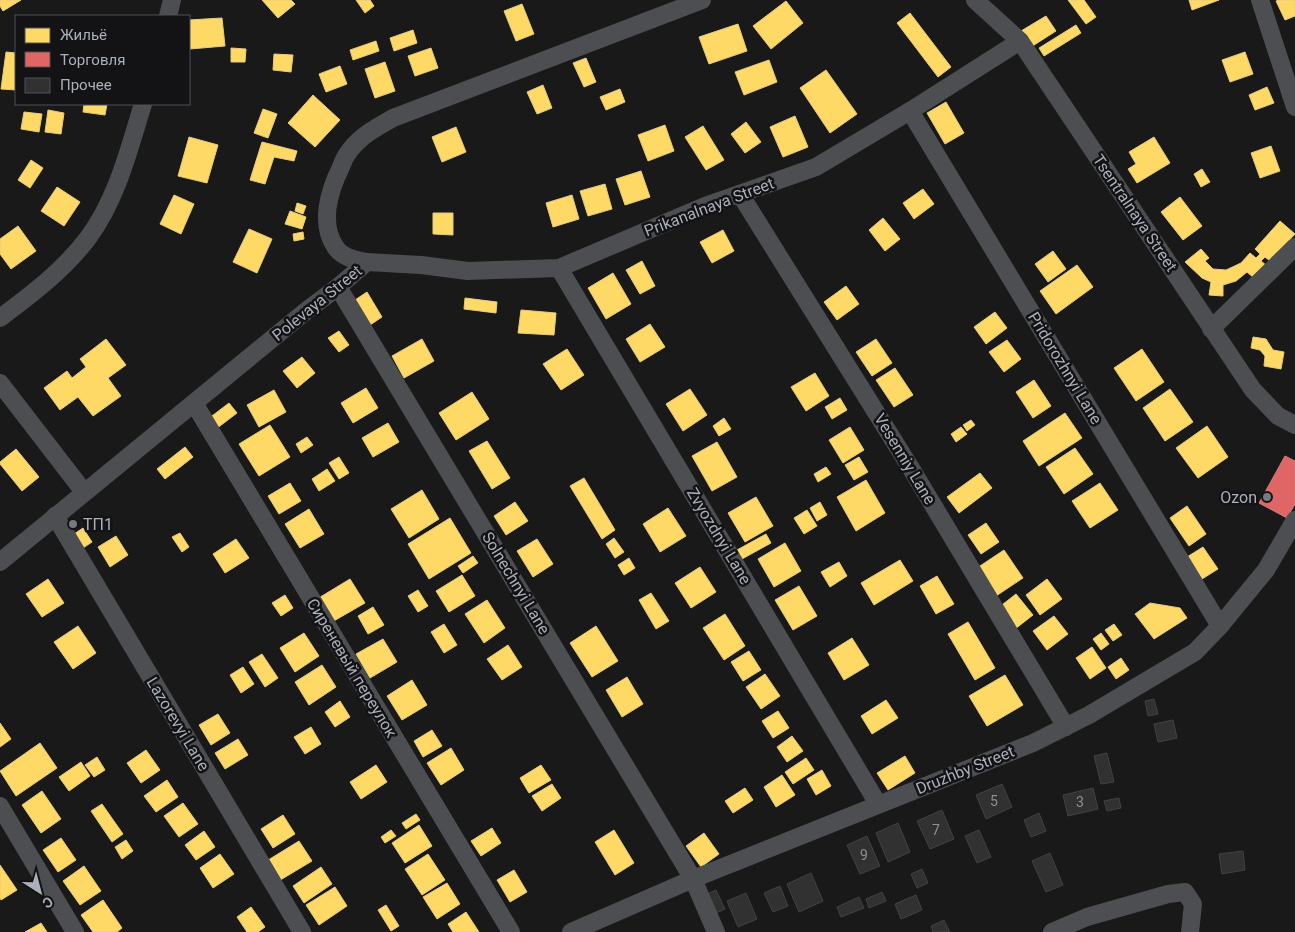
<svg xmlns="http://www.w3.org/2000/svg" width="1295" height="932" viewBox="0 0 1295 932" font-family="Roboto,sans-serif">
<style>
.homes{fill:#ffd966;stroke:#e6cc7f}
.shops{fill:#e06666;stroke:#d07c7f}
.building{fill:#313131;stroke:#414245}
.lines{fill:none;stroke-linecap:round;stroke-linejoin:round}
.minor{stroke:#4d4e52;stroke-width:18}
.poi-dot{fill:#777a82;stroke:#131315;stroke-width:2}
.labels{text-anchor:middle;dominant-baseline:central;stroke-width:5;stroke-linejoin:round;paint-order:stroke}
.number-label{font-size:14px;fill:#8c9098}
.street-label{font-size:16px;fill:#aaafba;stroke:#131315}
.poi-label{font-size:16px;fill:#aaafba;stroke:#131315;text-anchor:end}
</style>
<rect width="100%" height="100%" fill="#191919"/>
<g class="homes">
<path d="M0,0H21L3,11L0,6Z"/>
<path d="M262,0H291L295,4L278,18Z"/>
<path d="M356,0H370L374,6L365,13Z"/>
<path d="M1068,0H1084L1096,17L1086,24Z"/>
<path d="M1189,0H1219L1192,10Z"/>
<path d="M1279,0H1295V16L1285,20L1276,1Z"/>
<path d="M786,1L803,23L771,49L753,26Z"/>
<path d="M522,4L534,34L516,41L504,11Z"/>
<path d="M910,13L951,67L938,77L897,23Z"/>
<path d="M1046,16L1056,31L1031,47L1021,31Z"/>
<path d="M222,18L225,46L190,49L189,20Z"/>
<path d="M738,24L747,51L709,64L699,37Z"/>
<path d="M1076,25L1081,33L1044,56L1039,48Z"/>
<path d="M413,30L417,43L394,51L390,38Z"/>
<path d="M376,41L379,51L353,60L350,50Z"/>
<path d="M231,48L246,49L245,62H231Z"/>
<path d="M431,48L438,68L415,76L408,56Z"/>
<path d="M6,52L16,53V90L1,89Z"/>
<path d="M1245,52L1253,74L1230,82L1222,60Z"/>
<path d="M274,54L293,55L291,72L273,70Z"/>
<path d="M586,58L596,82L584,87L573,63Z"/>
<path d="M769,60L777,82L744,95L735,72Z"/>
<path d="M385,62L395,91L375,98L365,69Z"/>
<path d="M340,66L347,84L326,92L319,74Z"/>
<path d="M826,70L857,114L830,133L800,88Z"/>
<path d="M543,85L552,108L537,114L527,92Z"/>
<path d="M1267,87L1274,103L1255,110L1249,95Z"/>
<path d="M620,89L625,102L606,110L600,97Z"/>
<path d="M313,95L340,120L315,147L288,123Z"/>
<path d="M946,102L964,133L945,144L927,113Z"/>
<path d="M84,104H107L105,115L83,112Z"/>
<path d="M263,109L277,114L268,138L254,133Z"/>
<path d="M48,110L64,113L61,134L45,132Z"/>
<path d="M24,112L42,114L39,132L21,129Z"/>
<path d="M795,116L808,147L783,157L770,127Z"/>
<path d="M746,122L761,142L745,153L731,134Z"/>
<path d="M665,125L674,151L648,161L638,135Z"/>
<path d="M703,126L724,160L706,170L685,137Z"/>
<path d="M456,127L466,152L442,162L432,137Z"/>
<path d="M189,137L218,145L207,183L178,176Z"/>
<path d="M1154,137L1170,163L1137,183L1128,169L1136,164L1129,152Z"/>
<path d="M262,142L297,151L294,161L274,157L265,184L250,180Z"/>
<path d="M1271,146L1280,171L1260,178L1251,153Z"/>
<path d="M31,160L43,168L30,188L18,180Z"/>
<path d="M1202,169L1210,182L1201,187L1194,174Z"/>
<path d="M641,171L650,197L625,205L616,179Z"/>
<path d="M605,184L612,209L588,216L580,191Z"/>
<path d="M57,187L80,202L64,226L41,211Z"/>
<path d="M923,189L934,204L914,219L903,203Z"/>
<path d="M174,195L194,204L181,234L160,224Z"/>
<path d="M572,195L579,219L553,227L546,203Z"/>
<path d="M1180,197L1202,226L1183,240L1161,212Z"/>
<path d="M297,203L306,206L303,214L295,211Z"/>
<path d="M290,211L306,217L302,229L285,224Z"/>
<path d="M433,213H453V235L433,234Z"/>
<path d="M883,218L900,239L885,251L869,230Z"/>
<path d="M1280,221L1295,234L1270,261L1265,257L1261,261L1267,266L1255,279L1247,272L1236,281L1223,285V296L1209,295L1211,282L1202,278L1185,262L1201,249L1209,258L1205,261L1213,269L1226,270L1241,263L1250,253L1256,258L1260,254L1255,249Z"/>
<path d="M18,226L36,251L11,269L0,254V239Z"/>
<path d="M249,229L272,239L257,273L233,262Z"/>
<path d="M723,230L734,251L712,263L700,242Z"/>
<path d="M303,232L304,239L294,241L293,234Z"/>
<path d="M1053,251L1066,269L1048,282L1035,264Z"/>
<path d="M642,261L655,286L640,294L626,270Z"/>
<path d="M1077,265L1093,287L1056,314L1040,291Z"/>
<path d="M613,273L631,304L606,319L588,288Z"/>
<path d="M846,286L859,304L837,320L824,302Z"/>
<path d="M367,292L382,317L367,327L352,302Z"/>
<path d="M465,298L497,302L496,313L464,309Z"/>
<path d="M521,310L556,313L554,335L518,333Z"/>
<path d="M995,312L1007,328L986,344L974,327Z"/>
<path d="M650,324L665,347L640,362L626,339Z"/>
<path d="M339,331L349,345L339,352L328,338Z"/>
<path d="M1253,337L1266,339L1273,350L1284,352L1281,369L1264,366L1265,356L1260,350L1251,348Z"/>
<path d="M106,339L126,365L108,378L121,396L93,416L78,397L60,410L44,388L67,371L72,378L86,367L80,359Z"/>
<path d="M422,339L434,361L404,378L392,356Z"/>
<path d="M876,339L892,363L872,376L856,352Z"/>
<path d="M1007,340L1021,359L1004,372L989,352Z"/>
<path d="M567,349L584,375L561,390L543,364Z"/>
<path d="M1142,349L1164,382L1136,401L1114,368Z"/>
<path d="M302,357L315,373L297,388L283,371Z"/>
<path d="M895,368L913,395L894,407L876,380Z"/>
<path d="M815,373L829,396L806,411L791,387Z"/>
<path d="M1034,380L1051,406L1033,418L1016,392Z"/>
<path d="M366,388L378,408L353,423L341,403Z"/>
<path d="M690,389L707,415L683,431L666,404Z"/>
<path d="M1170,389L1193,422L1165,441L1143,408Z"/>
<path d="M274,390L286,412L259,427L247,405Z"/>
<path d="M472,392L489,419L456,440L439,413Z"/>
<path d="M840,398L847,410L832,419L825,407Z"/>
<path d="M229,403L237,413L216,429L208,419Z"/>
<path d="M1065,413L1082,438L1039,466L1023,441Z"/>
<path d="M724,418L731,429L719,436L713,426Z"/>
<path d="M971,420L975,425L967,431L963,425Z"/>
<path d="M388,423L399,442L373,457L362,438Z"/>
<path d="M270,425L290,457L259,476L239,444Z"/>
<path d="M1207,426L1228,457L1198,478L1176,448Z"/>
<path d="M850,427L864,450L843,463L829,440Z"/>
<path d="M961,427L967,434L956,442L951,434Z"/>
<path d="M307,437L313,445L301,453L296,444Z"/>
<path d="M487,441L510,478L492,489L469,451Z"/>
<path d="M717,442L737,477L712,491L692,456Z"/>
<path d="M185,447L193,457L165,479L157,469Z"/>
<path d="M1075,448L1093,474L1064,494L1046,467Z"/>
<path d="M16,449L39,477L22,491L0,464V462Z"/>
<path d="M339,457L349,473L339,479L329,463Z"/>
<path d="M859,457L868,472L854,480L845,465Z"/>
<path d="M826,467L831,474L818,482L814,474Z"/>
<path d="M327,469L335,481L319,491L312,479Z"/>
<path d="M980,473L992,488L959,513L947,497Z"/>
<path d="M584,478L615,530L602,539L570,486Z"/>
<path d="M866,480L885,513L856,531L837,497Z"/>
<path d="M290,483L301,501L279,514L268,496Z"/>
<path d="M1100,483L1118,510L1090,528L1072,501Z"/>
<path d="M422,490L439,519L409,538L391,509Z"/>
<path d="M756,497L773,526L745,542L728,513Z"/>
<path d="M515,502L528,521L506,535L494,516Z"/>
<path d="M820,502L827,515L817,521L810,508Z"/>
<path d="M1187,506L1206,534L1189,546L1170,518Z"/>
<path d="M668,508L686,536L660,552L643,524Z"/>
<path d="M309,509L324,534L300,548L285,524Z"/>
<path d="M807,510L817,526L804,534L794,518Z"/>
<path d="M450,518L471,553L429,579L408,544Z"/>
<path d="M986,523L999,542L981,554L968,535Z"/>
<path d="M83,528L92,542L80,550L71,536Z"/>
<path d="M180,533L189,547L182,552L172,537Z"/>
<path d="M766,534L771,543L742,559L737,550Z"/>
<path d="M116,536L128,555L110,567L98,547Z"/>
<path d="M614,538L624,552L615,558L606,544Z"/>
<path d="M236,539L249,558L225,573L213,554Z"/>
<path d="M537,539L553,564L533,577L517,551Z"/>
<path d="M785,543L801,571L774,587L758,559Z"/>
<path d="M1203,547L1218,569L1202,579L1187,557Z"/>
<path d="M1004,550L1023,578L996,596L977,568Z"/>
<path d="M473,556L478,563L463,573L458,566Z"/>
<path d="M629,558L635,568L624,575L618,565Z"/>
<path d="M900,560L913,581L874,605L861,583Z"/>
<path d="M839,562L847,576L830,587L821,572Z"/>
<path d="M700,567L716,592L691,608L675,583Z"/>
<path d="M462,575L475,596L449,612L436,591Z"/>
<path d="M937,576L954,604L936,614L920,586Z"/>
<path d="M48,579L64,603L42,617L26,594Z"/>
<path d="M350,579L365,603L332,622L317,599Z"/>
<path d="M1047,579L1062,599L1040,615L1026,595Z"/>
<path d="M799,586L817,616L793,630L775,600Z"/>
<path d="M418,590L428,606L418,612L408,596Z"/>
<path d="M651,593L669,621L656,629L639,600Z"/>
<path d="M1016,594L1033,615L1015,629L998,608Z"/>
<path d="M285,595L293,608L281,616L272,603Z"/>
<path d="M487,600L505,628L484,643L465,614Z"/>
<path d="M1150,603L1180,608L1187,618L1154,639L1135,614Z"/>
<path d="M373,607L384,625L368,634L358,616Z"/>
<path d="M725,614L745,646L724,660L703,628Z"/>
<path d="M1054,616L1068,634L1047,650L1033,631Z"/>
<path d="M968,622L995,668L975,680L948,634Z"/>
<path d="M444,624L457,645L444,653L431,632Z"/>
<path d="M1114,624L1122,635L1113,641L1105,630Z"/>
<path d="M78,626L96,653L73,669L54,642Z"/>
<path d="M596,626L618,661L592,677L570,643Z"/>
<path d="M304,633L319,656L295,672L280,648Z"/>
<path d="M1101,633L1109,644L1101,650L1093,639Z"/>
<path d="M852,638L869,665L844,680L828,653Z"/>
<path d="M383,639L397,662L370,678L356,654Z"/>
<path d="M508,645L522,667L502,680L487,659Z"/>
<path d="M1092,647L1106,668L1090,679L1076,658Z"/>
<path d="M749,651L761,670L743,681L731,662Z"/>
<path d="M262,654L278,678L265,687L249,662Z"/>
<path d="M1121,658L1129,670L1116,679L1108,667Z"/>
<path d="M322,665L336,687L309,705L295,682Z"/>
<path d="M243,667L254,684L241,693L230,675Z"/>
<path d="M765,674L780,696L761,709L746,687Z"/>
<path d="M1005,675L1023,705L987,726L969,696Z"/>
<path d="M627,677L643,704L622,717L606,690Z"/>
<path d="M412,680L427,705L402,720L387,696Z"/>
<path d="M886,700L898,718L872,734L861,716Z"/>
<path d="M340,701L350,717L335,727L325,712Z"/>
<path d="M778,711L789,728L773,738L762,721Z"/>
<path d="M218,714L230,733L211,745L199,725Z"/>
<path d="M0,723L11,739L0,747Z"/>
<path d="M311,727L321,744L305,754L294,737Z"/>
<path d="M432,730L442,746L423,757L414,741Z"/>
<path d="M792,736L803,751L787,762L777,747Z"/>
<path d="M238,739L248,755L225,769L215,753Z"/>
<path d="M40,743L57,768L16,796L0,771Z"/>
<path d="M451,748L464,770L441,785L427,763Z"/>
<path d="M146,750L160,770L141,783L127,763Z"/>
<path d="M905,756L915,773L888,790L877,773Z"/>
<path d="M97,757L105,770L94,777L85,765Z"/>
<path d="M806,758L814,770L793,784L785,772Z"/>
<path d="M81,762L90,776L69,791L59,777Z"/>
<path d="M376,765L387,782L361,799L350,782Z"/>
<path d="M541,765L551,780L529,793L520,778Z"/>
<path d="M822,770L831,786L816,795L807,779Z"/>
<path d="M782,775L795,795L776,807L764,787Z"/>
<path d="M167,780L178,797L156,812L144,796Z"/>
<path d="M552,784L561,798L542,811L532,796Z"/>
<path d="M745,788L753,800L733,813L725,801Z"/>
<path d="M42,791L61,819L41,833L22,805Z"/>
<path d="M183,803L198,824L179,837L164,816Z"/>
<path d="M102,804L123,834L112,842L91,811Z"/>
<path d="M416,814L420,820L406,829L402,823Z"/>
<path d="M283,815L295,834L273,848L261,829Z"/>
<path d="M419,825L432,846L405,863L392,843Z"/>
<path d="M492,828L501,843L481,856L471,841Z"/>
<path d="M391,830L396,836L385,843L381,837Z"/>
<path d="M614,830L634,863L615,875L595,842Z"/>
<path d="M204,831L215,847L196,860L185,845Z"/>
<path d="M704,833L719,854L701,867L686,846Z"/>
<path d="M61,838L76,860L58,872L43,850Z"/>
<path d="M126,840L133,851L122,859L115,847Z"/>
<path d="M299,841L312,861L277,882L265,862Z"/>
<path d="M220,854L234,874L213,888L200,868Z"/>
<path d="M428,854L445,880L422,895L405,869Z"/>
<path d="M0,865L17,890L1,900L0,898Z"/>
<path d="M84,866L101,891L80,905L63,881Z"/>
<path d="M321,867L332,884L304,903L293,886Z"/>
<path d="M514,870L527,892L510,902L497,880Z"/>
<path d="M447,883L460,904L437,919L423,897Z"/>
<path d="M335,887L347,906L319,925L306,905Z"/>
<path d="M103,900L122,928L117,932H93L81,915Z"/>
<path d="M386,905L399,926L391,931L378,910Z"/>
<path d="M251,907L265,927L258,932H247L237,917Z"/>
<path d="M466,912L479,932H453L448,924Z"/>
<path d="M41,923L47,932H25Z"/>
</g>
<path class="shops" d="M1285,456L1295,461V504L1287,518L1259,503Z"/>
<g class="building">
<path d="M1154,699L1158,714L1148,716L1145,701Z"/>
<path d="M1173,720L1177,738L1158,742L1154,724Z"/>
<path d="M1107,753L1114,782L1101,784L1094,756Z"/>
<path d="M1002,784L1012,807L986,819L976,795Z"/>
<path d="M1093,788L1098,809L1068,816L1063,795Z"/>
<path d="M1119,798L1121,808L1107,811L1104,801Z"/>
<path d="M942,810L954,839L930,849L917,821Z"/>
<path d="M1039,813L1046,831L1031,837L1024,820Z"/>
<path d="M898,823L910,852L888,862L876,833Z"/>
<path d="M979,830L991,857L977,863L965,836Z"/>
<path d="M867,836L880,866L860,874L847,845Z"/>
<path d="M1243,851L1245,870L1222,874L1219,854Z"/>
<path d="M1050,853L1063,885L1046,892L1032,861Z"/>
<path d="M922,869L928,883L917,888L911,874Z"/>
<path d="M811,873L823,901L799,912L787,884Z"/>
<path d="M780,886L788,906L773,912L764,893Z"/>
<path d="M716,890L725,909L716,913L707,894Z"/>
<path d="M882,892L886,901L869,908L866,899Z"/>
<path d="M746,893L757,919L738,927L727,901Z"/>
<path d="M916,895L922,910L901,919L895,904Z"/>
<path d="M859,897L864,908L841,917L837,907Z"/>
<path d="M944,920L950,932H933L931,926Z"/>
</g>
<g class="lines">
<g class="minor">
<path d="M975,0L1020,41L1253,390L1278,416L1295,425"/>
<path d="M1260,0L1295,107"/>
<path d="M168,16L172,0"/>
<path d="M910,111L1220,626"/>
<path d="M740,194L912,470L1066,727"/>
<path d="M367,262L421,265L468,271L559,268L705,206L816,167L910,111L1020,41"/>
<path d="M559,268L878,804"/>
<path d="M338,287L693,879L716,932"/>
<path d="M0,318C32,294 64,270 88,238C117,199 129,149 143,104"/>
<path d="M1211,329L1295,247"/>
<path d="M0,383L84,492"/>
<path d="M194,403L511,932"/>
<path d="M55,516L302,932"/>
<path d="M0,562L306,311L338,287L367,262C357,260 343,258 336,248C319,224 329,191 341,167C343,161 346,155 350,150C362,135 377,127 393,118L702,0"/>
<path d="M0,806L75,932"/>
<path d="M571,932L693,879L1033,743L1089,715L1195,652L1220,626L1266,570L1295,520"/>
<path d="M1052,932L1087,917L1168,894L1185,892L1193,904L1190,932"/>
</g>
</g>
<g class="poi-dot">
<circle cx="1267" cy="497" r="5"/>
<circle cx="73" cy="524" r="5"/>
</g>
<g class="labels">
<g class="number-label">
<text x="994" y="801">5</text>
<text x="1080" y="802">3</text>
<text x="936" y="830">7</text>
<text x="864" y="855">9</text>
</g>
<g class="street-label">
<text transform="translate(709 207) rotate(-21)">Prikanalnaya Street</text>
<text transform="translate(1135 213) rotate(56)">Tsentralnaya Street</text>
<text transform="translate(317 303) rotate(-39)">Polevaya Street</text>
<text transform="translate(1065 368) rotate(59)">Pridorozhnyi Lane</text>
<text transform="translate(905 459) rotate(59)">Vesenniy Lane</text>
<text transform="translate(719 536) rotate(59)">Zvyozdnyi Lane</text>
<text transform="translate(516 583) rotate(59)">Solnechnyi Lane</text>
<text transform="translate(352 668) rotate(59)">Сиреневый переулок</text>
<text transform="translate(178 724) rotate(59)">Lazorevyi Lane</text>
<text transform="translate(965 770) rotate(-22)">Druzhby Street</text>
</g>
<g class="poi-label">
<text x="1257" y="497">Ozon</text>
<text x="83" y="524" text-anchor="start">ТП1</text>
</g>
</g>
<rect x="15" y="15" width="175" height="90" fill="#131315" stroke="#4f5157"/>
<rect x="25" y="28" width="25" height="15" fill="#ffd966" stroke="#4f5157"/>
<text x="60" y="40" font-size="15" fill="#aaafba">Жильё</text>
<rect x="25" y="52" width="25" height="15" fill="#e06666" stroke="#4f5157"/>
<text x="60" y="65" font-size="15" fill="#aaafba">Торговля</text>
<rect x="25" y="78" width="25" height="15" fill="#313131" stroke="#4f5157"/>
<text x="60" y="90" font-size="15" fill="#aaafba">Прочее</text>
<g transform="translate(40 892) rotate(144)" stroke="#131315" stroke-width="4" paint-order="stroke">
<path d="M0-4L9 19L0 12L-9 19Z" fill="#aaafba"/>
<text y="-8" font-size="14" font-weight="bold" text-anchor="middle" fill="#aaafba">С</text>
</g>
</svg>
